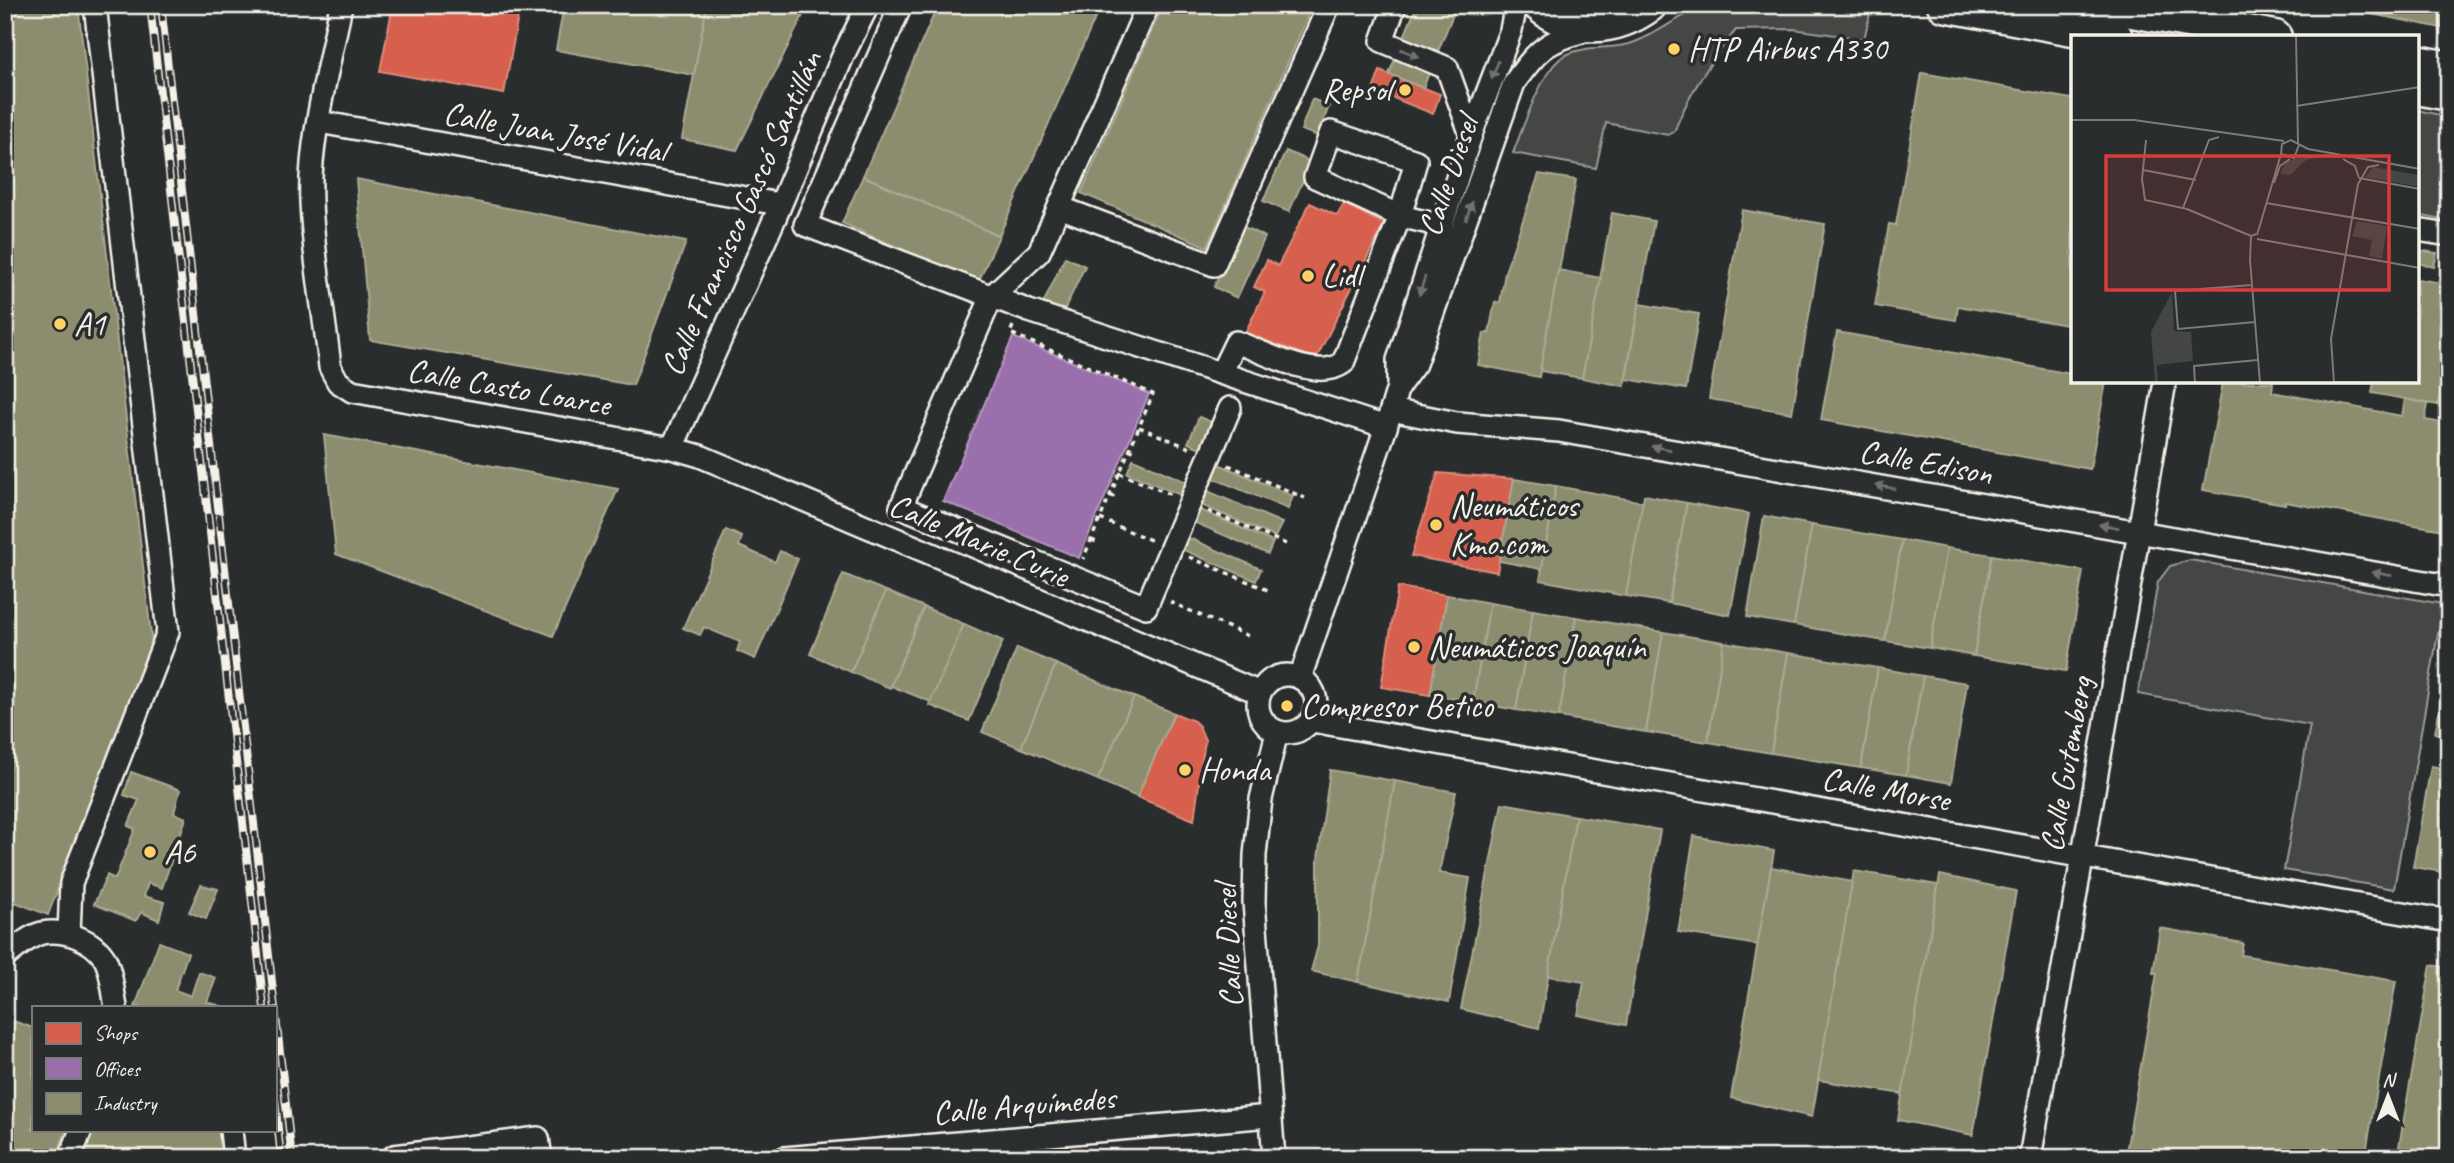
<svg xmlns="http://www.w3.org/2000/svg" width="2454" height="1163" viewBox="0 0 2454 1163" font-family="Caveat,sans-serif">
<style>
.green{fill:#444645;stroke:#9c9c96;stroke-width:2}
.shops{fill:#d6604d;stroke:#df8c7c;stroke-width:2}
.offices{fill:#9970ab;stroke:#b497bd;stroke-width:2}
.industry{fill:#8c8c6e;stroke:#abaa93;stroke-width:2}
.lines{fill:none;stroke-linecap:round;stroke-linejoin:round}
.minor-casing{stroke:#f4f1e8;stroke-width:26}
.highway-casing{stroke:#f4f1e8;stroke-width:37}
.path{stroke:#f4f1e8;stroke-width:3.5;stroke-dasharray:5 5;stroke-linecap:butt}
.minor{stroke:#2a2d2e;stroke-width:21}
.highway{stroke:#2a2d2e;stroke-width:32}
.rail-casing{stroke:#f4f1e8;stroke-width:8}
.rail{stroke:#2a2d2e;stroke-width:5;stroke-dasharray:16;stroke-linecap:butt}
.oneway{fill:#71726f}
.poi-dot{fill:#ffd166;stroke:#2a2d2e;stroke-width:2.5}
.labels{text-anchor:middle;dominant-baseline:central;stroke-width:7;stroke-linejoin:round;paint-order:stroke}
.poi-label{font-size:33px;fill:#f4f1e8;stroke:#2a2d2e;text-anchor:start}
.street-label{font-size:33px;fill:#f4f1e8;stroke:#2a2d2e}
.inset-road{fill:none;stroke:#7b7b78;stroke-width:2}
.view{fill:#d93c3b;fill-opacity:0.15;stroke:#d93c3b;stroke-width:3.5}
.inset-edge{fill:none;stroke:#f4f1e8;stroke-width:3.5}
</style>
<rect width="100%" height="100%" fill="#2a2d2e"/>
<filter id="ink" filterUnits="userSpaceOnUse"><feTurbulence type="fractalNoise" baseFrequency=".0143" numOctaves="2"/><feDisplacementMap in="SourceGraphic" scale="14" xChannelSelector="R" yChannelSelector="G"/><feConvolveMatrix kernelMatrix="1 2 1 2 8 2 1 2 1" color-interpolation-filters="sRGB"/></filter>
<g filter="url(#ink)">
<g class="green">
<path d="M1707,5H1836L1871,10L1864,39L1793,29L1736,30C1710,62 1689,93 1674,132L1668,135L1606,123L1596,168L1513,153C1523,129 1542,66 1566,55C1587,44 1613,51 1635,42C1660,33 1680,14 1707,5Z"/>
<path d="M2417,110L2449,117V221L2417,215Z"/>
<path d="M2190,560L2443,604L2394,889L2284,870L2310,725L2138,694L2158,582L2170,566Z"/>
</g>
<g class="shops">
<path d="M393,5H520L504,94L380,71Z"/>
<path d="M1380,71L1440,94L1433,114L1373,90Z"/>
<path d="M1310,203L1337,216L1344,204L1384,224L1316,359L1245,333L1265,292L1254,287L1267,260L1278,266Z"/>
<path d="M1438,473L1514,479L1497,572L1411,556Z"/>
<path d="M1398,587L1447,595L1430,695L1381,687Z"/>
<path d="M1174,713L1194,721L1199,726L1205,740L1194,820L1137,797Z"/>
</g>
<path class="offices" d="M1013,337L1149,394L1079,558L943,501Z"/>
<g class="industry">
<path d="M5,5H78L152,643L48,915L5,898Z"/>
<path d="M564,5H707L694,75L556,50Z"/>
<path d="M707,5H808L737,150L682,139Z"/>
<path d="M938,5H1101L999,236L863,176Z"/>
<path d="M1163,5L1312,7L1207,247L1081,193Z"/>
<path d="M1417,5H1439L1454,12L1423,88L1389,74Z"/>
<path d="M2350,5H2384L2382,16L2349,10Z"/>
<path d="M2384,5H2446L2442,28L2382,16Z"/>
<path d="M1922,73L2072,99V326L1958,306L1956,320L1875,306L1889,224L1896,225Z"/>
<path d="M1312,99L1329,106L1318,136L1301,130Z"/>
<path d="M1286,151L1311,162L1289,212L1263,201Z"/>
<path d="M1539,174L1576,180L1539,377L1478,365L1484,333H1489L1495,302L1500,303L1505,272Z"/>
<path d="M863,176L999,236L978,283L842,223Z"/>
<path d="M356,179L686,242L633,385L370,340Z"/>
<path d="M1742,210L1825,224L1792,413L1709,399Z"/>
<path d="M1612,213L1654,221L1624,386L1582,378Z"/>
<path d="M1242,226L1265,237L1237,298L1214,287Z"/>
<path d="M2417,250L2437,253L2434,267L2417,263Z"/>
<path d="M1065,257L1085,266L1063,313L1043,304Z"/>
<path d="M1558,270L1601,278L1582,378L1540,371Z"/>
<path d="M2417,279L2449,284V342L2438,405L2372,393L2374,382H2417Z"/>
<path d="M1639,304L1699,314L1686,389L1626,379Z"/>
<path d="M1837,332L2072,374V382H2106L2090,469L1821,420Z"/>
<path d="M2449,342V407L2438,405Z"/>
<path d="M2223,382H2273L2272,392L2402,416L2405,399L2428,404L2425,420L2449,424V531L2285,502V504L2203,490Z"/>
<path d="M1199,417L1214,423L1203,449L1188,443Z"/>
<path d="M324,435L618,489L553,636L336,554Z"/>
<path d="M1133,459L1189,483L1183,496L1127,473Z"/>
<path d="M1216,463L1293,496L1288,509L1210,477Z"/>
<path d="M1514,479L1556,486L1542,569L1499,561Z"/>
<path d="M1556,486L1643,502L1626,596L1540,580Z"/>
<path d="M1205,490L1282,523L1275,537L1199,504Z"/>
<path d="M1644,495L1687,503L1669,603L1626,596Z"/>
<path d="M1687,503L1749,514L1730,615L1669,603Z"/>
<path d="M1196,508L1273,542L1268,554L1191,521Z"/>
<path d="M1764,516L1812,525L1794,625L1747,617Z"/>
<path d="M1812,525L1902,540L1885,641L1794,625Z"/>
<path d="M726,530L742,537L739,546L775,562L780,551L798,559L755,659L737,651L740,642L704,627L700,635L683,628Z"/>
<path d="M1184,536L1261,569L1256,581L1179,548Z"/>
<path d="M1902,540L1947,548L1930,648L1885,641Z"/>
<path d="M1947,548L1992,555L1974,656L1930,648Z"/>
<path d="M1992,555L2083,571L2066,671L1974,656Z"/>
<path d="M843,574L886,591L851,672L810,654Z"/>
<path d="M886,591L924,607L890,688L851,672Z"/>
<path d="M1447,595L1490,603L1473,702L1430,695Z"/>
<path d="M1490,603L1533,610L1516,710L1473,702Z"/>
<path d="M924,607L964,624L931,702L891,686Z"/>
<path d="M1533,610L1576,617L1559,717L1516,710Z"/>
<path d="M1576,617L1663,632L1646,732L1559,717Z"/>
<path d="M964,624L1003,641L969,721L929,705Z"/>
<path d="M1663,632L1724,642L1708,742L1646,732Z"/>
<path d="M1724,642L1788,653L1771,753L1708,742Z"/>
<path d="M1017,648L1056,664L1021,748L982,732Z"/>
<path d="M1788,653L1878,668L1861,768L1771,753Z"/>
<path d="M2449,658V736L2435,733Z"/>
<path d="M1056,664L1134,697L1098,780L1021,748Z"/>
<path d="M1878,668L1923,676L1906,775L1861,768Z"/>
<path d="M1923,676L1967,683L1951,783L1906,775Z"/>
<path d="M1134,697L1174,713L1137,797L1098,780Z"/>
<path d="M2431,766L2449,769V873L2413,867Z"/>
<path d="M1330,770L1395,781L1358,982L1311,971L1318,946V859Z"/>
<path d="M131,772L180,790L174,813L186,818L162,888L148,883L144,896L164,902L159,920L141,912L136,921L94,904L107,875L115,879L135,829L128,826L139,800L124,795Z"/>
<path d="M1395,781L1456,792L1439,873L1470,878L1449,1002L1358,982Z"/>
<path d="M1502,803L1576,816L1539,1028L1461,1009Z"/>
<path d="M1576,816L1660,830L1626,1025L1578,1015L1584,982L1548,976Z"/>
<path d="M1694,836L1774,851L1758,945L1678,932Z"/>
<path d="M1771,867L1853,882L1812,1117L1731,1098Z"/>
<path d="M1854,871L1938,885L1903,1094L1818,1080Z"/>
<path d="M1940,875L2016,891L1973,1135L1898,1120Z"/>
<path d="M201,885L218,889L206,919L189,912Z"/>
<path d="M2160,928L2243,943L2241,955L2396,981L2365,1158H2125L2157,973H2153Z"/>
<path d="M159,942L188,953L175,990L191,996L199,972L216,978L207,1002L225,1007H135Z"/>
<path d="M2431,965L2449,968V1158H2397Z"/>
<path d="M5,1018L33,1028V1130H66L56,1158H5Z"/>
<path d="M92,1130H224L226,1158H82Z"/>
</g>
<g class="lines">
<defs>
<g id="minor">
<path d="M341,5C330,64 308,142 311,201C313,256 324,312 330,367L338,382L352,391L672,448L700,456L1260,693"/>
<path d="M901,5L805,225L1029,311L1386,427"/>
<path d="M1148,5L1039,252L992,296L901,507L1146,607L1230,408"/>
<path d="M1395,5L1382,41L1447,68L1471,135"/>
<path d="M319,122L779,204"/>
<path d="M1059,207L1214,265L1329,5"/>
<path d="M2417,230L2449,235"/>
<path d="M1221,373L1236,342C1264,352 1317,382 1343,363L1400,216L1416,161L1331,132L1315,177L1400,216L1442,226"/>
<path d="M1398,387L1415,364L1514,83C1541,45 1547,42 1591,29"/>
<path d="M1391,410L1457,423L1559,431L2449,586"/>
<path d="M672,448L775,218L843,56L868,5"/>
<circle cx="1287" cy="704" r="29"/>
<path d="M1300,678L1386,427L1398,387V360L1471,135L1511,30L1516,5"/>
<path d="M1312,721L2449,921"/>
<path d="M69,934L71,883L168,632L95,5"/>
<path d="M5,957C15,949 29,936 42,933C64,929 93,939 105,959C112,972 113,993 116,1007"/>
<path d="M231,1130L234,1158"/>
<path d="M70,1158L81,1130"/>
<path d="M394,1158V1156L538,1138L541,1158"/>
<path d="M784,1158L1270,1116"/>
<path d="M1274,1158L1254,902L1255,855L1261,799L1277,732"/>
<path d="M2030,1158L2165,382"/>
</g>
<g id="highway">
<path d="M1539,5C1572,34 1616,30 1650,5"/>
<path d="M1944,5L2116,37"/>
<path d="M2099,5L2275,37"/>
<path d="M2417,62L2449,68"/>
<path d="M2417,88L2449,94"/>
</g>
</defs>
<use href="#minor" class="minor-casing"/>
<use href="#highway" class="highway-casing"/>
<g class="path">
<path d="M1013,326L1010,333L1153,394L1083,559"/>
<path d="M1139,427L1192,449"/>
<path d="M1129,449L1138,453"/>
<path d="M1228,465L1305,498"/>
<path d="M1119,473L1172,495"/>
<path d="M1110,495L1119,499"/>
<path d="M1208,511L1286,544"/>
<path d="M1100,519L1153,541"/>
<path d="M1091,540L1100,543"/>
<path d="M1189,557L1268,590"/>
<path d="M1170,602L1248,636"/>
</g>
<use href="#minor" class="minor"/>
<use href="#highway" class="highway"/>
<defs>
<g id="rail">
<path d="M150,5L264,1007"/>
<path d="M161,5L292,1158"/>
<path d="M275,1100L281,1158"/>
</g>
</defs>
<use href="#rail" class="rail-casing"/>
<use href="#rail" class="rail"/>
</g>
<defs><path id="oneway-solid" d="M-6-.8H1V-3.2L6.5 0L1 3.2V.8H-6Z" transform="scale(1.75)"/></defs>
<g class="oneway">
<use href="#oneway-solid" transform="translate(1410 53) rotate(23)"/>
<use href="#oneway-solid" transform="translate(1495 70) rotate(111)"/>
<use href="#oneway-solid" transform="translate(1469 211) rotate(-71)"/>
<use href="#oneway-solid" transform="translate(1422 286) rotate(108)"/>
<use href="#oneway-solid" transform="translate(1661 448) rotate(-170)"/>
<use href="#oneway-solid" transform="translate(1885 487) rotate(-170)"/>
<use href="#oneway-solid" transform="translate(2109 526) rotate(-170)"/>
<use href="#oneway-solid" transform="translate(2382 574) rotate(-170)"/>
</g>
</g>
<g class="poi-dot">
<circle cx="1674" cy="49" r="7"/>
<circle cx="1405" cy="90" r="7"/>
<circle cx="1308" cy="276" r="7"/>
<circle cx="60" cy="324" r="7"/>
<circle cx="1436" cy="525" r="7"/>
<circle cx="1414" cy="647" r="7"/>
<circle cx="1287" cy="706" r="7"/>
<circle cx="1185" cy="770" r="7"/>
<circle cx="150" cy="852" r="7"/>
</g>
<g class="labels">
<g class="poi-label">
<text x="1688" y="49">HTP Airbus A330</text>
<text x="1391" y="90" text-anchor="end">Repsol</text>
<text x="1322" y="276">Lidl</text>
<text x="74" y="324">A1</text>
<text x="1450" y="506">Neumáticos<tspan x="1450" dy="38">Kmo.com</tspan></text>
<text x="1428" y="647">Neumáticos Joaquín</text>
<text x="1301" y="706">Compresor Betico</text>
<text x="1199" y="770">Honda</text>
<text x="164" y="852">A6</text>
</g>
<g class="street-label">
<text transform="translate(555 132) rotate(10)">Calle Juan José Vidal</text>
<text transform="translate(1448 176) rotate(-71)">Calle Diesel</text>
<text transform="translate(741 213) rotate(-66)">Calle Francisco Gascó Santillán</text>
<text transform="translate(509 387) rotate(10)">Calle Casto Loarce</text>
<text transform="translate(1926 462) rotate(10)">Calle Edison</text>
<text transform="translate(979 540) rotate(23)">Calle Marie Curie</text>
<text transform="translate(2066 764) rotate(-80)">Calle Gutemberg</text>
<text transform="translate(1886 789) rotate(10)">Calle Morse</text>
<text transform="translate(1228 946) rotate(-93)">Calle Diesel</text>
<text transform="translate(1024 1105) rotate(-5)">Calle Arquímedes</text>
</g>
</g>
<g transform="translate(2071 35)">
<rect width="348" height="348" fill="#2a2d2e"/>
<path d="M233,121L250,122L235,125L219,140L209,139L215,127ZM302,132L348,140V152L294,142ZM286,186L316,191L311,224L298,221L301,205L281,201ZM101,257L103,296L120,297L122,326L86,330L87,348H84L80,297Z" fill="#444645"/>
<path class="inset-road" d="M225,0L227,108M225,71L349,52M0,85H63L213,106M75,105L71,144L74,165L116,174L180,201M228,110L223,123L210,119L211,109L220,105L237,114L349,134M272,124L284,131L288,143M72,135L125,145M288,143L349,154M203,148L209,131L219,124M195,168L349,194M112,173L138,105L148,102M185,199L180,201L179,225L189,348M186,200L210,119M186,204L349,233M181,250L104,256L107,294L184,287M264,347L342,348M124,348L123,331L187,325M263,348L260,304L287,149L297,132L308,130"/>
<path class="view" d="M35,121H318V255H35Z"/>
<rect width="348" height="348" class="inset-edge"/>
</g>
<rect width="2454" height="1163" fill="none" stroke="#2a2d2e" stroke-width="28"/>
<rect x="14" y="14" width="2426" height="1135" fill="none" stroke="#f4f1e8" stroke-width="2.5" filter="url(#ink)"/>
<rect x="32" y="1006" width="245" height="126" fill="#2a2d2e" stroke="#7b7b78" stroke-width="2"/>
<rect x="46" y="1023" width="35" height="21" fill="#d6604d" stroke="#7b7b78" stroke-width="2"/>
<text x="94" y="1040" font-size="21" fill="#f4f1e8">Shops</text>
<rect x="46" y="1058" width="35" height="21" fill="#9970ab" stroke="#7b7b78" stroke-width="2"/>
<text x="94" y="1076" font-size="21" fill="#f4f1e8">Offices</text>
<rect x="46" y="1093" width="35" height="21" fill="#8c8c6e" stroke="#7b7b78" stroke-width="2"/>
<text x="94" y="1110" font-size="21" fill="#f4f1e8">Industry</text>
<g transform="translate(2388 1096)" stroke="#2a2d2e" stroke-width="5" paint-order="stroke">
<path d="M0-5L12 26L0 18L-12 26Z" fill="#f4f1e8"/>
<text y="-10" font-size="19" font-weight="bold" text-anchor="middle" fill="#f4f1e8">N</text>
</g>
</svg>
